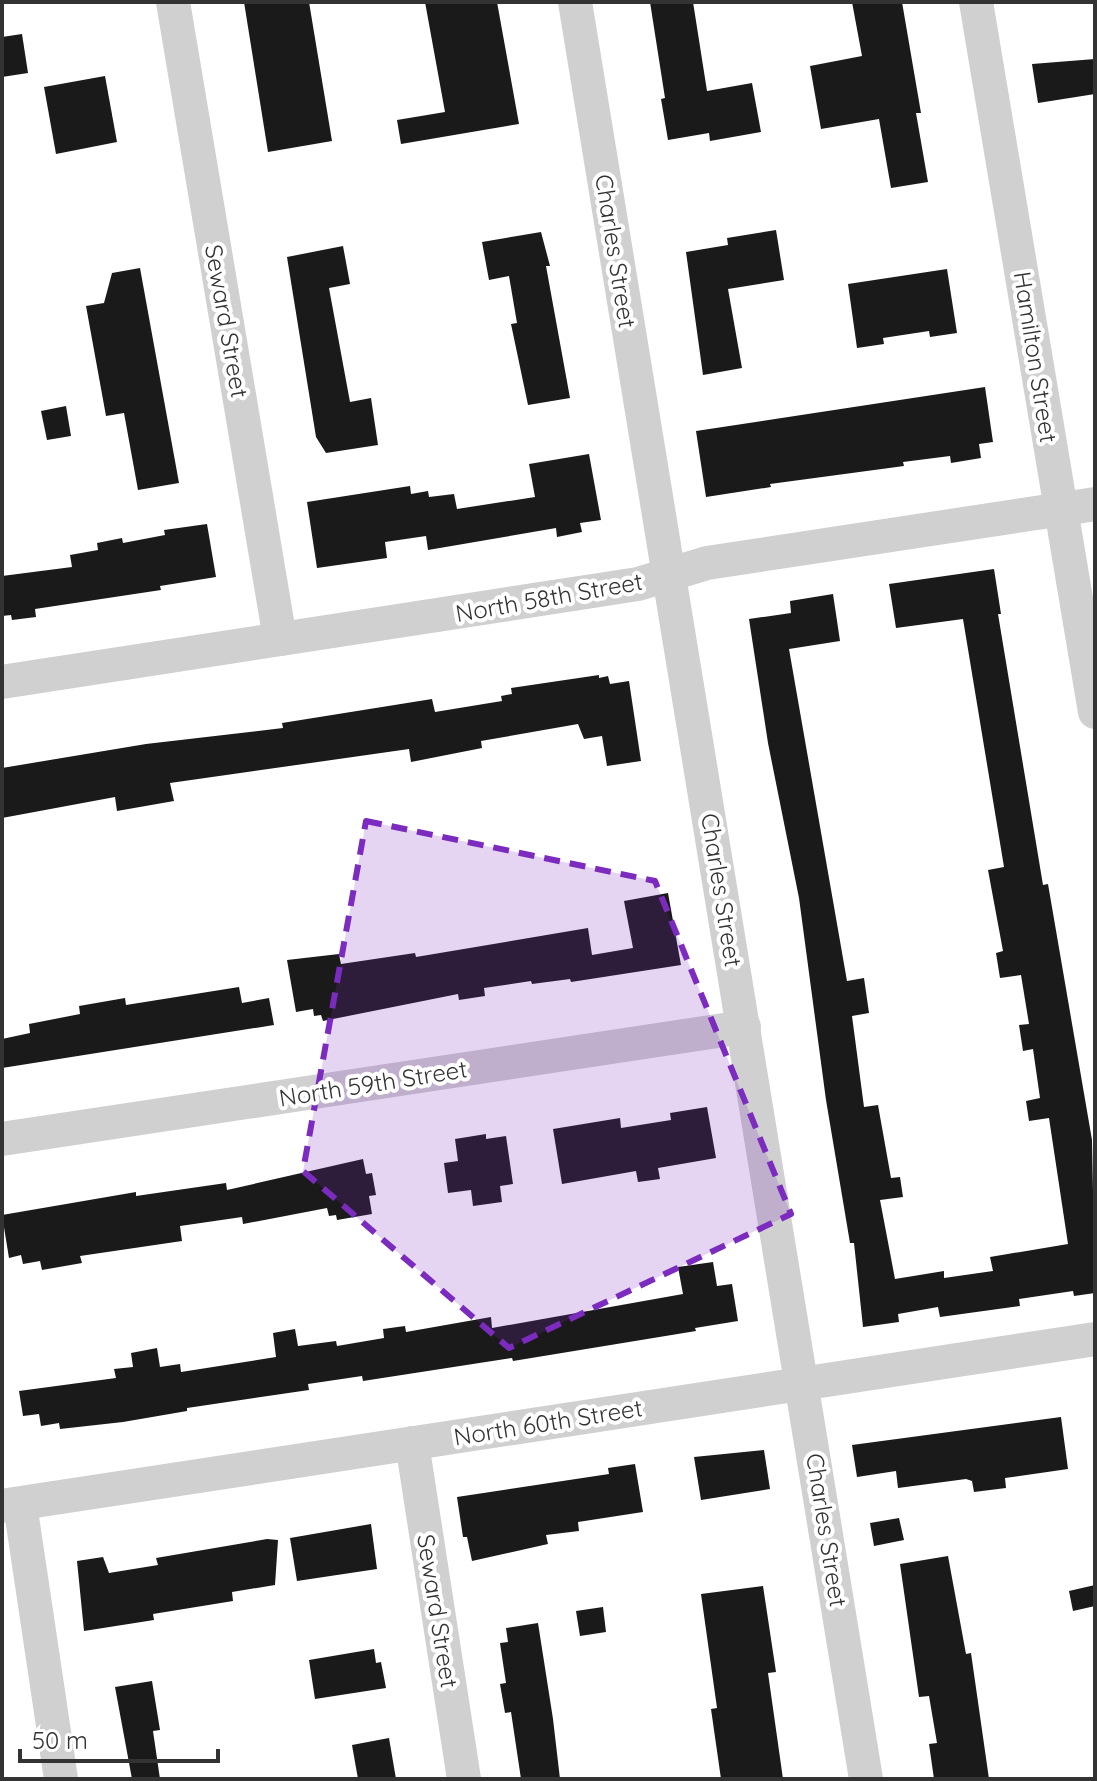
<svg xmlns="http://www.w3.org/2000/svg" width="1097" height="1781" viewBox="0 0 1097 1781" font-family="Quicksand,sans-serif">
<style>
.building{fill:#1a1a1a}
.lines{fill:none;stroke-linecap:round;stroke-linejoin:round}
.minor{stroke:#d0d0d0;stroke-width:34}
.marked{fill:#7b2cbf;fill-opacity:0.2;stroke:#7b2cbf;stroke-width:6;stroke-dasharray:16 10;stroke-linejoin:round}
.labels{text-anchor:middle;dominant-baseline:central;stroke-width:8;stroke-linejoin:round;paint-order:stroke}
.street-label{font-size:24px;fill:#333;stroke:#fff}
</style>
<rect width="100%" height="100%" fill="#fff"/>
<g class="building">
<path d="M244,2H309L332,141L268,152Z"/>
<path d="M425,2H497L519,124L401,144L397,120L445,112Z"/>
<path d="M650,2H693L707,91L752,83L761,132L710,141L709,133L668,140L661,99L665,98Z"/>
<path d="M852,2H902L921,113H916L928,182L891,188L879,119L821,129L810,66L862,56Z"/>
<path d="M22,34L28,73L2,77V37Z"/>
<path d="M1095,59V94L1038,103L1032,64Z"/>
<path d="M105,76L117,142L56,154L44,87Z"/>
<path d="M776,230L784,280L728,289L742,368L703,375L686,252L728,245L727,238Z"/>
<path d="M541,232L550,266H546L570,398L528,405L511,324L517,323L509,276L489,280L482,242Z"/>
<path d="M343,246L350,284L329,288L350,402L371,398L378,445L326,453L316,437L287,257Z"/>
<path d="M140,268L179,483L138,490L124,413L106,416L86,306L104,303L112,273Z"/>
<path d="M947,269L957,333L930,337L929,331L883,338L884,344L857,348L848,284Z"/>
<path d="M985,387L993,442L979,444L981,458L951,463L950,456L903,462L904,466L770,484L771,487L706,497L696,431Z"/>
<path d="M66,406L71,436L47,440L41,411Z"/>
<path d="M589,454L601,520L580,523L582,532L557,537L556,528L428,550L426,536L385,542L387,558L317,568L307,502L410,486L411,494L428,491L429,497L454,494L457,509L535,497L529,464Z"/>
<path d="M207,524L216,577L160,586L161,590L35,609L36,617L12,620L11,615L2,616V576L72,567L70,555L98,550L97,543L122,538L123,543L165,535L164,530Z"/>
<path d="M994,569L1001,614H998L1043,885L1048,884L1092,1140L1095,1293L1074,1296L1073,1291L1019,1299L1020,1306L940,1317L938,1307L898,1314L899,1322L863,1327L854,1243H850L826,1100L799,898L768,743L749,619L791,613L790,601L833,594L840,641L789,649L847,981L864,978L869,1013L852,1016L864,1107L878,1105L891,1178L900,1177L903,1197L880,1200L895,1279L944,1271V1278L993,1271L990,1257L1068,1244L1049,1118L1029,1121L1026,1101L1040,1098L1033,1049L1023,1051L1019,1025L1029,1024L1021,975L1000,978L996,953L1003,951L988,870L1004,867L963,619L896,628L889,584Z"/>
<path d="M599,675V678L608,676L610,684L629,681L641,761L607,766L602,736L584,739L578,724L481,741L482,748L411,762L409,749L170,783L174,801L117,811L115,797L2,818V768L146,744L283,728L282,723L432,699L435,712L502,701L501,696L512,694L511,688Z"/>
<path d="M668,893L681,965L571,982L570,979L532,984L531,981L484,988L485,996L459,1000L458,994L323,1021L321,1015L314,1016L313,1009L296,1012L287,960L339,954L341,964L415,953L416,957L588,928L592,955L633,948L624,901Z"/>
<path d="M239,987L242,1003L269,998L274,1025L2,1068V1039L30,1033L29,1024L80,1014L79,1006L125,998L126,1005Z"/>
<path d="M707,1107L716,1158L658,1168L660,1179L638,1182L636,1171L562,1184L553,1129L620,1118L621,1128L671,1120L670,1113Z"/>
<path d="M486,1134V1139L506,1136L513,1184L500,1186L502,1202L473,1206L471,1190L448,1193L444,1163L458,1161L455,1139Z"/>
<path d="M363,1159L366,1174L372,1173L376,1195L369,1196L372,1214L337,1220L336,1215L329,1216L327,1208L243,1224L242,1217L180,1226L182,1241L80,1256L82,1263L42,1270L40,1261L23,1264L21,1255L9,1258L2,1215L136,1192V1196L226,1183L227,1190Z"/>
<path d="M713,1262L717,1286L732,1284L738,1321L695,1328L696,1331L513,1361L512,1358L363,1381L362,1376L308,1384L309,1390L187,1408V1411L123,1422L60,1429L59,1423L41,1426L39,1414L23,1416L19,1391L116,1378L114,1369L133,1367L131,1353L157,1348L160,1367L180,1364L181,1372L276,1357L273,1333L295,1329L298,1346L336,1341L337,1346L384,1338L383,1329L405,1326L406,1332L491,1317L492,1328L683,1294L678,1267Z"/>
<path d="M1061,1417L1068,1469L1005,1478L1006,1488L974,1492L972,1481L966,1479L898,1488L896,1471L857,1477L852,1445Z"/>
<path d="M764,1450L770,1489L701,1500L694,1457Z"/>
<path d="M635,1464L643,1512L578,1522L579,1531L546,1535L548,1544L472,1561L467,1537H463L457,1497L609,1474L608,1468Z"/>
<path d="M899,1518L904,1540L874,1546L870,1523Z"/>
<path d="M371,1524L377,1569L297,1581L290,1538Z"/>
<path d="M267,1539L278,1540L275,1585L232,1592L233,1601L153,1614L154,1620L84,1631L77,1561L103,1557L109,1573L158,1565L156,1558Z"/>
<path d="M948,1556L966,1654L971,1653L989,1779H934L929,1744L937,1743L929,1696L919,1697L900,1564Z"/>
<path d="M1095,1585V1606L1073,1611L1069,1591Z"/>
<path d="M763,1586L776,1672L768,1673L783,1779H721L711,1709L717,1708L701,1594Z"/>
<path d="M603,1607L606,1632L580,1636L576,1611Z"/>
<path d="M538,1623L553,1719L560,1779H521L511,1712L505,1713L500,1684L506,1683L500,1643L508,1642L506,1628Z"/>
<path d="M374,1649L376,1663L381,1662L386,1688L315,1699L309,1660Z"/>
<path d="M152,1681L160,1730L153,1731L160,1779H132L115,1687Z"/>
<path d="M389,1738L396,1779H358L352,1745Z"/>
</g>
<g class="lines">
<g class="minor">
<path d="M173,2L280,639"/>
<path d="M575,2L866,1779"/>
<path d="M976,2L1095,712"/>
<path d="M2,682L638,584L707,563L1095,504"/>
<path d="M2,1139L744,1027"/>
<path d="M412,1443L464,1779"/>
<path d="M20,1504L61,1779"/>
<path d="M2,1506L1095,1339"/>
</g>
</g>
<path class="marked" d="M366,821L655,881L791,1214L509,1348L303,1171Z"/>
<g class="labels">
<g class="street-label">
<text transform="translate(616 251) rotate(81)">Charles Street</text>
<text transform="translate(227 321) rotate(80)">Seward Street</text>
<text transform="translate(1036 357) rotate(81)">Hamilton Street</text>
<text transform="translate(549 597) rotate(-10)">North 58th Street</text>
<text transform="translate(722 890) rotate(81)">Charles Street</text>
<text transform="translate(373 1083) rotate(-9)">North 59th Street</text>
<text transform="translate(548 1422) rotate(-9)">North 60th Street</text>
<text transform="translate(827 1530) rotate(81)">Charles Street</text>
<text transform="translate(438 1611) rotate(81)">Seward Street</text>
</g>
</g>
<rect width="1097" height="1781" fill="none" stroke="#333333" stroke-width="8"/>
<path d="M20 1749v12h198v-12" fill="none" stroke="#333333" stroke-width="4"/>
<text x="32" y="1749" font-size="24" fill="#333333" stroke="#ffffff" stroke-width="6" paint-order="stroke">50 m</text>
</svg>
